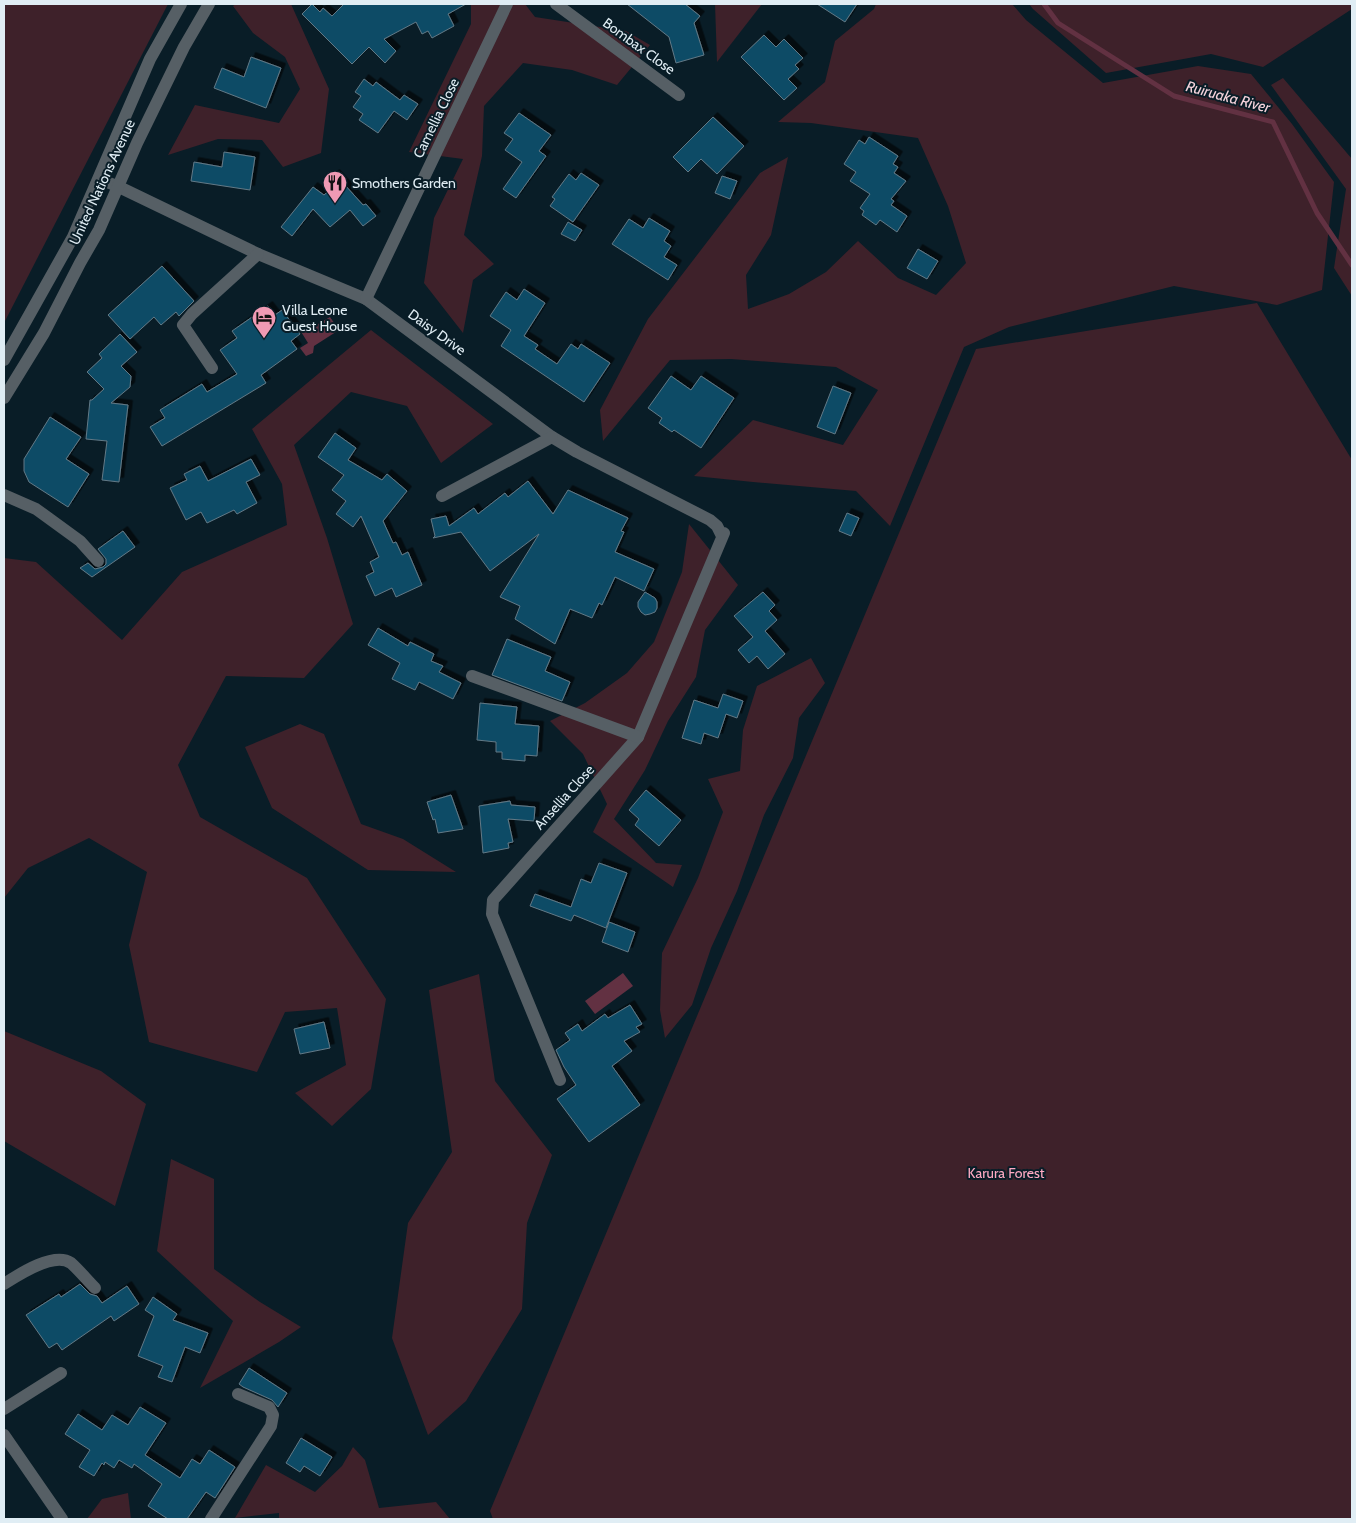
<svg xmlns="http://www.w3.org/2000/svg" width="1356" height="1523" viewBox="0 0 1356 1523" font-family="Cabin,sans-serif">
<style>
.green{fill:#3e212a}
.water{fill:#623142}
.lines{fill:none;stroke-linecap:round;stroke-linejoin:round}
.stream{stroke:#623142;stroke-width:5}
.building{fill:#104c66;stroke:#627986;filter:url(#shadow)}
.minor{stroke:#565f65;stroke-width:12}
.labels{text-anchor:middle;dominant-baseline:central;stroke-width:4;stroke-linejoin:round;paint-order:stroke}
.street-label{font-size:14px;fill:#e0edf4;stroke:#091d27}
.poi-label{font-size:14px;fill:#e0edf4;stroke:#091d27;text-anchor:start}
.park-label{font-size:14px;fill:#feaac3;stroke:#091d27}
.water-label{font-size:15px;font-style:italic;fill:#f6d3dc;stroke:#091d27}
</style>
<defs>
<filter id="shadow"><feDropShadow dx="4.5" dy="-4.5" stdDeviation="0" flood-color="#0009"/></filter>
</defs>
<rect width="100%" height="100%" fill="#091d27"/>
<g class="green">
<path d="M4,4H168L4,323Z"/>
<path d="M236,4H291L329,89L321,153L283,167L262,140L218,139L168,155L195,105L279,123L300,89L285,57L253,33L233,6Z"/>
<path d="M471,4H525L535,17L626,31L650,45L617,85L572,70L523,63L484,106L482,156L464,235L494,264L473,280L463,333L424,283L434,218L463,159L409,152L471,24Z"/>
<path d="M715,4H762L717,62Z"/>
<path d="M876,4H1012L1026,20L1103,83L1198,66L1251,74L1292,124L1334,182L1322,290L1277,305L1174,286L1009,327L964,347L890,526L856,491L753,482L694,476L753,420L843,445L878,390L836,367L731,359L670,360L603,441L600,410L648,319L760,173L788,157L771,235L746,275L748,309L789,294L826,272L858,241L898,278L936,295L966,263L948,206L918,138L811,123L778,122L825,82L835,41L874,9Z"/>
<path d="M1029,4H1352V9L1263,67L1211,54L1106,73L1033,9Z"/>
<path d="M1283,78L1352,159V296L1334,268L1346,189L1271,85Z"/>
<path d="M1257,303L1352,460V1519H493L490,1511L976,349Z"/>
<path d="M371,330L493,424L441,463L407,406L351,392L294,445L327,538L353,624L304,678L226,676L178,765L200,817L307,878L386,999L371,1089L332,1126L295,1093L346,1065L337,1008L285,1012L257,1072L149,1042L129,945L147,872L89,838L28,868L4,898V558L36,562L122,640L182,572L287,525L282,484L252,429Z"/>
<path d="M689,524L738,585L705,630L696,677L668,721L645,770L614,819L656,863L682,865L673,887L593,832L607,804L583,754L550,721L585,703L627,673L654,642L682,572Z"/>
<path d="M811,658L825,683L799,718L793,758L764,815L737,891L711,948L692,1005L665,1038L660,1010L662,953L698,878L723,812L708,779L740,771L743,730L757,686Z"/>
<path d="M300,724L324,734L361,824L403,839L456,872L368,870L272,808L245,747Z"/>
<path d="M479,974L495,1081L552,1155L527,1223L522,1309L466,1401L428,1435L392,1338L408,1223L452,1152L429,990Z"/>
<path d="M4,1029V1031L101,1071L146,1104L115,1206L4,1141Z"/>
<path d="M171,1159L214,1179V1269L260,1302L301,1327L279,1342L200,1388L233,1321L157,1251Z"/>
<path d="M353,1447L365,1460L379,1508L436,1502L450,1519H279V1513L235,1518L266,1465L315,1492L342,1466Z"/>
<path d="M128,1493L131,1519H87L102,1499Z"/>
</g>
<g class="water">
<path d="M330,317L339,330L314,346L313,353L306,356L300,348L308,343L300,330L303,327L306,331Z"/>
<path d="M623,973L633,986L595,1014L585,1001Z"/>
</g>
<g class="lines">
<path class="stream" d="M1044,4L1058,23L1174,96L1273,122L1317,213L1352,265"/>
</g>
<g class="building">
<path d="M312,4L320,12L323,8L332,16L344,4H466L448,14L454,26L432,38L428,31L422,34L416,22L384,39L396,51L385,63L369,47L352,64L302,14Z"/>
<path d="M627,4H685L700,16L694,23L704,55L676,63L669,37Z"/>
<path d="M817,4H857L845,22Z"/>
<path d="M764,35L776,47L784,39L803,58L795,65L799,69L788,79L797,88L784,100L741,57Z"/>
<path d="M251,57L281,68L266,108L214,88L222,68L244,77Z"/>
<path d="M364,79L373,86L376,82L400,100L404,95L418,104L407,120L394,111L378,133L359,120L363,114L353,107L361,96L355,92Z"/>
<path d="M519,113L551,135L539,151L546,156L516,198L503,189L522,162L505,150L513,139L504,133Z"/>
<path d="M713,117L744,146L717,174L701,159L688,172L673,157Z"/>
<path d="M869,137L898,156L893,164L898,167L894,173L906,181L891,199L894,201L891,205L907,216L897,232L880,220L876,225L862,215L864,211L860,208L870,194L850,181L856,172L844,164L859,140L865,144Z"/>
<path d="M224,152L255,157L250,190L191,181L194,162L222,167Z"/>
<path d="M581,173L599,185L573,222L550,206L555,199L552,197L569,174L576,180Z"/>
<path d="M335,174L363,205L366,204L376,216L363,226L350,210L330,227L313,209L292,236L281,227L313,187L324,195L332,188L327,181Z"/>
<path d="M722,176L737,181L730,199L715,193Z"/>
<path d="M649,218L670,231L664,241L671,246L664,257L677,265L668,280L612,244L629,219L643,228Z"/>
<path d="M568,222L582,230L575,241L561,234Z"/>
<path d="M918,249L938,261L927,279L907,268Z"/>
<path d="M162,266L194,301L179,316L176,312L161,325L154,317L130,339L108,315Z"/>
<path d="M524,289L545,303L524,336L538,345L535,349L557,364L571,344L578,349L581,344L610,363L584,402L501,346L511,330L490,316L506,292L517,300Z"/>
<path d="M268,306L275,315L282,310L300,334L291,341L297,349L261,375L266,383L162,446L150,427L165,418L160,410L202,384L207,392L237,374L220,350L237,338L232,331Z"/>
<path d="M120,334L137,352L121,366L131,376L130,387L111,403L128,405L119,482L102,480L107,441L86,439L90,400H92L104,389L87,372L102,358L99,354Z"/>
<path d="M671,376L691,390L701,376L734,398L701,448L674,430L672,432L659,423L662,418L648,408Z"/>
<path d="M833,386L851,393L835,434L817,427Z"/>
<path d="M50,417L81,437L66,459L89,474L68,507L29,482L24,471V459Z"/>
<path d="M335,433L356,448L348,460L382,480L387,474L407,491L383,521L393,543L396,542L402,555L408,552L422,585L396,597L392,588L375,596L366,576L374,572L370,562L379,557L361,516L353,527L336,514L346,501L332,490L344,475L318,457Z"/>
<path d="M251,459L260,475L246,482L257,503L237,514L234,510L207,523L201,512L186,520L170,488L187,480L184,474L200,466L208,481Z"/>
<path d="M528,481L553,514L568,490L628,518L621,531L624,532L615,552L654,569L644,591L615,577L602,605L599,603L592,618L570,609L555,644L515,619L520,606L500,597L539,534L490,571L461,532L433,538L435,536L431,519L446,516L449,526L474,508L478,514L505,493L508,497Z"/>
<path d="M847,513L859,518L851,536L839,531Z"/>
<path d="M123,531L135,547L92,577L80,568L88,563L95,569L103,567L106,564V559L98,549Z"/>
<path d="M645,592L655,598L657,602V608L655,612L650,614L645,615L641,612L638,607V602Z"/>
<path d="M763,592L775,605L769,611L777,620L765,631L785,654L768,669L757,656L749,663L738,650L753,637L734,616Z"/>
<path d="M378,628L408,646L410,642L434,654L431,661L443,666L439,672L461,683L453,699L419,682L415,690L392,679L400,663L368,645Z"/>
<path d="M507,639L551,657L545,671L570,682L562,701L492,675Z"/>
<path d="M723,694L743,701L737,718L726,714L718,738L704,733L701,744L682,738L694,700L718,708Z"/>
<path d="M480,703L517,707L515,724L539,726L537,756L525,755V761L502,759V752H496V742L477,740Z"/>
<path d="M646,790L681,820L659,846L635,825L639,819L629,810Z"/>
<path d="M451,795L463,829L438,833L435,819L433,820L427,802Z"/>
<path d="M510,801L511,805L535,807L534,821L508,819L513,842L508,843L509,848L483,853L479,806Z"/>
<path d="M599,863L627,873L606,928L574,915L571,921L530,906L535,894L571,907L581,879L591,883Z"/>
<path d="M609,922L635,932L628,952L602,942Z"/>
<path d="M630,1005L642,1024L636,1027L640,1032L624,1041L632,1051L612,1066L640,1105L589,1142L557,1099L576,1085L564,1067L556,1050L570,1040L565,1033L578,1024L582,1031L605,1014L608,1018Z"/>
<path d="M324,1022L330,1048L300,1054L294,1029Z"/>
<path d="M80,1284L90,1294L97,1296L102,1303L127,1286L139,1304L114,1321L111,1316L62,1350L57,1343L49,1348L26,1315L59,1294L61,1297Z"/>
<path d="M153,1297L177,1314L173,1320L208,1333L200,1353L185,1347L172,1382L158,1377L163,1366L138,1356L154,1316L145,1310Z"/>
<path d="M249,1368L287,1393L278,1407L272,1400L243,1387L239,1384Z"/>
<path d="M140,1407L166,1423L145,1455L180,1478L192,1459L200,1464L209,1450L235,1467L215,1498L206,1492L187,1519H168L148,1506L162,1484L134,1464L132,1468L119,1460L114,1468L105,1462L104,1465L102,1463L94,1476L79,1467L90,1450L65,1434L78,1414L102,1430L112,1415L128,1425Z"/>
<path d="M301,1438L332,1457L320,1476L304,1466L300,1472L286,1463Z"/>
</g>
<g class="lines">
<g class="minor">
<path d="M556,4L679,95"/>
<path d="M99,179L117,186L258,254L366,299L552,437L577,452L710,520L717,526L721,534L724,533L638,737L493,900L492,914L560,1080"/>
<path d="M366,299L507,4"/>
<path d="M4,360L73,237L150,59L181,4"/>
<path d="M212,368L183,325L192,314L258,254"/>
<path d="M4,398L44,333L80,263L99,230L137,143L184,47L209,4"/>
<path d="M4,495L36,509L80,541L98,561"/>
<path d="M442,496L552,437"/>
<path d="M472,676L638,737"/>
<path d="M4,1284C18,1275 54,1251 71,1263C79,1270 87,1280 95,1288"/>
<path d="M4,1409L61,1373"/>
<path d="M4,1435L62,1519"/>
<path d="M211,1519L271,1426L273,1415L269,1407L238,1394"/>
</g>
</g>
<defs>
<symbol id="restaurant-pin" viewBox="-11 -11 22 30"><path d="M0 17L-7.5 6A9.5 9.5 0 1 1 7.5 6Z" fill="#f09ab4" stroke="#091d27"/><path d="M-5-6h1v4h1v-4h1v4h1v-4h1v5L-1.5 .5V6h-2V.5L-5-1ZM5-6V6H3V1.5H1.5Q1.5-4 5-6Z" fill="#111"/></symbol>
<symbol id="hotel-pin" viewBox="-11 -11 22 30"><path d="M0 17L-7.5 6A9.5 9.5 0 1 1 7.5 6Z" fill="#f09ab4" stroke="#091d27"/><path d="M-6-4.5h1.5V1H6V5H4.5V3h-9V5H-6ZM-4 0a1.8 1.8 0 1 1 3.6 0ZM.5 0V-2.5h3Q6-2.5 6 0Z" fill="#111"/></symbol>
</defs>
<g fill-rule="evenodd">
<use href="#restaurant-pin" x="321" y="169" width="28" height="38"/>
<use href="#hotel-pin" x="250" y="304" width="28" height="38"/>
</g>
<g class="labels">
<g class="street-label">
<text transform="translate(639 46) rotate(36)">Bombax Close</text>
<text transform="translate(436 118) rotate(-64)">Camellia Close</text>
<text transform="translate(102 182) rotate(-65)">United Nations Avenue</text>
<text transform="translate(437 332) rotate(36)">Daisy Drive</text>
<text transform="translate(564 797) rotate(-48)">Ansellia Close</text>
</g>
<g class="poi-label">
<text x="352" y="183">Smothers Garden</text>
<text x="282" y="310">Villa Leone<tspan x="282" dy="16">Guest House</tspan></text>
</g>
<g class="park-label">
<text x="1006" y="1173">Karura Forest</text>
</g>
<g class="water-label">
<text transform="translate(1228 97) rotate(15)">Ruiruaka River</text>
</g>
</g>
<rect width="1356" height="1523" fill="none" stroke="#e0edf4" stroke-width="10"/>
</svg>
